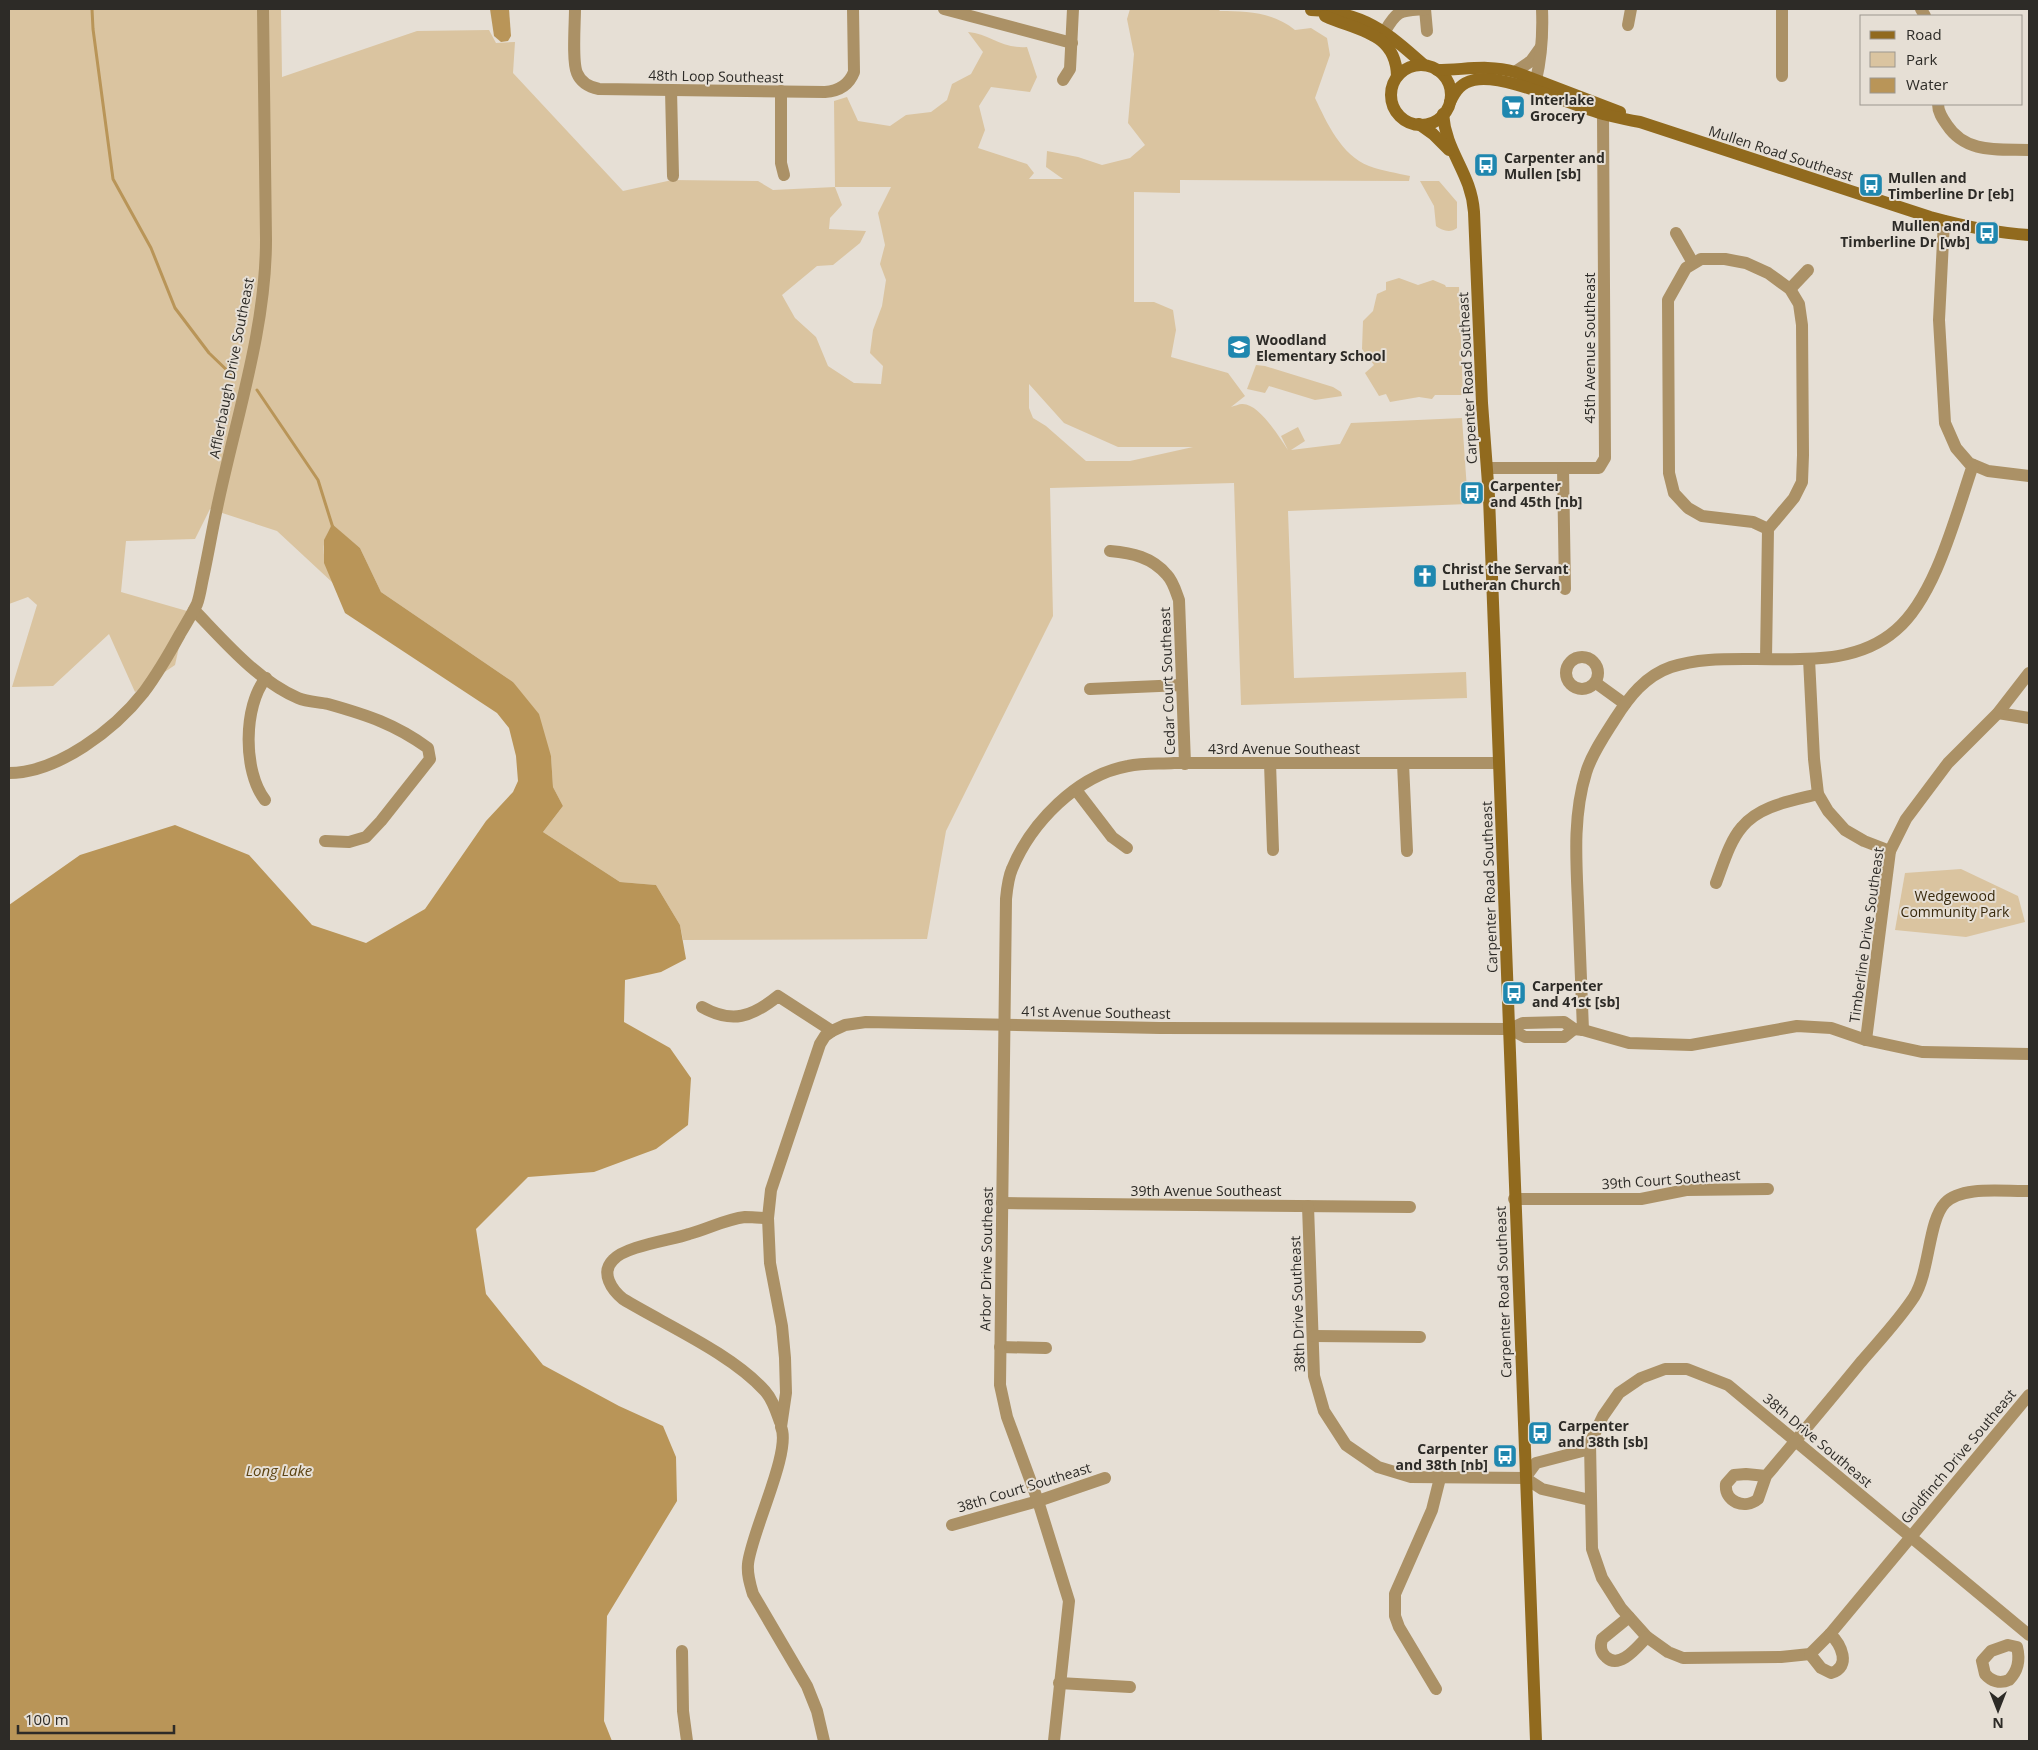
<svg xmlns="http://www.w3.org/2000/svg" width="2038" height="1750" viewBox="0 0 2038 1750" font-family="'Open Sans',sans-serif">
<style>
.green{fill:#dac4a0;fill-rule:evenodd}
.water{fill:#b99558}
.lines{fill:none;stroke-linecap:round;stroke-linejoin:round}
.stream{stroke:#b99558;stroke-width:3}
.street{stroke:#ab9166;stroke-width:12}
.secondary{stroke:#916a1e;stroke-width:12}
.labels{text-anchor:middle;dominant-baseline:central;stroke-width:4;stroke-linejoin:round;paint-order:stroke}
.street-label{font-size:14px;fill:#2d2b27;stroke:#e6dfd5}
.poi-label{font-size:14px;font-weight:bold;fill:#2d2b27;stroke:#e6dfd5;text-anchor:start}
.park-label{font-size:14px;fill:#38290c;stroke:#e6dfd5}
.water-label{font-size:15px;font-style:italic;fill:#5d4413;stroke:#e6dfd5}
</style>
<rect width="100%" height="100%" fill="#e6dfd5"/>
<g class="green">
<path d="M9,9H281L282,77L417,31L489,30L496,43L515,42L513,73L623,191L672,180L758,181L773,190L835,187L834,101L847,97L858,121L890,126L906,115L931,112L947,100L952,84L971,74L983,52L968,32C990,34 1001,49 1027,47L1037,77L1030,92L991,87L979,106L985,130L978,148L1027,164L1034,173L1029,179H1063L1046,167L1047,151L1078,157L1102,165L1130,158L1145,145L1128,123L1134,54L1127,19L1130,9H1218L1220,11C1246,11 1273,12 1295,30L1311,28L1327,38L1330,55L1315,98C1327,123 1341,155 1369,166C1382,171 1397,173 1410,176L1409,181L1180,180V193L1134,192V302H1154L1173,310L1176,330L1171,357L1228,373L1245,396L1231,407C1235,406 1239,404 1242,404C1259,403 1280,438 1288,450L1281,436L1298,427L1305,441L1291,450L1340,444L1351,423L1462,418L1468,504L1288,511L1294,678L1466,672L1467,698L1241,705L1234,483L1050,488L1053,616L946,831L927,939L683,940L680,925L656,885L620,882L543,832L563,806L553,787L551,756L513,682L381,592L360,548L332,525C318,546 324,561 333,583L277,531L210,509L195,539L126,541L121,592L187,611L175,665L135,692L109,634L53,686L12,687L37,605L28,597L9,604ZM835,187H891L878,213L885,245L880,264L886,280L882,306L873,330L870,353L883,366L881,384L854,383L828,366L816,337L795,318L782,295L817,266L833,265L860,243L866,231L829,229L830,218L842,205ZM1029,384L1064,423L1118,447H1193L1130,461H1086L1046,426L1033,418L1029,408Z"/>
<path d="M1420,181H1439L1457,202V228C1451,233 1442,231 1436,226L1434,206Z"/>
<path d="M1399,278L1418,285L1433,280L1445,285L1446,287H1459L1463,395H1435L1432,399L1419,397L1390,402L1386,394L1379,396L1365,373L1374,365L1362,349L1363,321L1373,311L1377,294L1386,290V282Z"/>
<path d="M1256,365L1265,366L1333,387L1341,392L1342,396L1315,400L1269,386L1265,393L1247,389Z"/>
<path d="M1961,869L2018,896L2025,922L1966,937L1895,930L1905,873Z"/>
</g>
<g class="water">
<path d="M490,9H509L511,36L508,41L501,42L494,36Z"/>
<path d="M332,524L360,548L381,592L513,682L539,714L551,756L553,787L563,806L543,832L620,882L656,885L680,925L686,959L661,972L625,980L624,1022L670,1048L691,1078L688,1125L656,1149L594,1172L528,1177L476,1229L486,1294L543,1365L619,1406L663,1426L676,1457L677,1501L607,1616L604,1721L612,1741H9V905L80,855L175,825L249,855L312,925L366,943L425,909L486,821L513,792L518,781L516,756L509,728L497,713L345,613L324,563V540Z"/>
</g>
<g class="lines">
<g class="stream">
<path d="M92,9L93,29L113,179L151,248L175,308L209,353L234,377"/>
<path d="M257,390L318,480L333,528"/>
</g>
<g class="street">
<path d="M575,9C575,23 572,62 577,73C581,83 589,87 599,89L825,92C839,91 849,85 854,72L853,9"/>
<path d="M944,9L1072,43"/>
<path d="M1425,9L1427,31"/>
<path d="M1782,9V76"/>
<path d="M1921,9L1925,16"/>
<path d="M1628,25L1631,9"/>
<path d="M1385,31C1398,9 1400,11 1425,9"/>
<path d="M1515,72L1531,61L1541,47"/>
<path d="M1063,80L1070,69L1073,9"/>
<path d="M1525,82L1536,80C1542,55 1543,34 1542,9"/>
<path d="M671,90L673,176"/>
<path d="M781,91V163L784,175"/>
<path d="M1938,104C1938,112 1942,118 1947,125C1966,154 1999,149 2029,150"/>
<path d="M1944,221L1939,320L1945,423L1956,448L1969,463L1988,471L2029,476"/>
<path d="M1676,233L1693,263"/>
<path d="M1790,289L1808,270"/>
<path d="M1487,468H1599L1605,458L1603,114"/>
<path d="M1563,468L1565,589"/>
<path d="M1110,551C1132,553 1152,557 1167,575C1173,581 1176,592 1179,600L1185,764"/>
<path d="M194,610C225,642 257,680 298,698C307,702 319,702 328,704C367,715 395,724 428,748L430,759L381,821L366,837L349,842L325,841"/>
<circle cx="1582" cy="673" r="16"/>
<path d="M1766,659L1768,529L1794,498L1802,482L1803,455L1802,325L1799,304L1790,289L1768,273L1746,263L1725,259H1701L1686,268L1668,300L1669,473L1674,493L1688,508L1702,516L1753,522L1768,529"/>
<path d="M1809,659L1814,759L1818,794L1828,811L1845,830L1864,841L1890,851"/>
<path d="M1596,683L1625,704"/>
<path d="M1090,689L1182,685"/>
<path d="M1998,713L2029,718"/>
<path d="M1270,763L1273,850"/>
<path d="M1403,763L1407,851"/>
<path d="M9,773C58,773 115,729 144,692C158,673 169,654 180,634C186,624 192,614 197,604C200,596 201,587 203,578C208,555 212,531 217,508C235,421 266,330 266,240L263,9"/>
<path d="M1076,790L1112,837L1127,848"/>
<path d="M265,800C243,772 243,706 266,678"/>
<path d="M1716,883C1723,865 1729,842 1742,827C1760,805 1792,801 1818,794"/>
<path d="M702,1007C732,1024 752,1017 778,996L832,1031L845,1025L866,1022L1160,1028L1510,1029L1523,1023L1564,1022L1574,1029L1583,1030L1629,1043L1691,1045L1797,1026L1831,1028L1866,1040L1922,1052L2029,1054"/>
<path d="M1510,1029L1525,1037H1564L1574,1029"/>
<path d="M1583,1030C1581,988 1580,945 1578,903C1576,859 1573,815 1586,773C1591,755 1605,735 1615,719C1629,697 1645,676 1671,667C1698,658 1727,659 1756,659C1804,659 1857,664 1896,630C1936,596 1956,514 1973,465"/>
<path d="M1866,1040L1890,851L1906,819L1948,763L1998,713L2029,673"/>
<path d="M1514,1199H1641L1686,1190L1768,1189"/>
<path d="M1002,1203L1410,1207"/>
<path d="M1308,1206L1314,1376L1324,1411L1346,1445L1378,1467L1411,1477L1525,1478L1542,1489L1590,1500"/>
<path d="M768,1218C760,1218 752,1217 745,1217C726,1219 708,1229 689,1234C672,1240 625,1246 613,1260C600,1273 612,1290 623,1299C666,1325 732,1354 765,1391C773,1400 776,1411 780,1422"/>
<path d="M1314,1336L1420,1337"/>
<path d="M1000,1347L1046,1348"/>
<path d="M2029,1395L1830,1634L1810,1654L1781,1657L1683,1658L1668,1652L1647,1637L1621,1608L1602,1578L1592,1549L1590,1443L1603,1416L1619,1393L1641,1378L1665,1369H1687L1728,1385L2029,1635"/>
<path d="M1766,1476L1746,1474L1734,1475L1726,1484C1724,1502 1745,1510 1758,1499L1766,1476C1798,1438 1830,1400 1861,1362C1879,1341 1899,1320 1914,1297C1930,1271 1928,1221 1945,1203C1962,1185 2006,1192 2029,1191"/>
<path d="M1525,1478L1536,1463L1590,1449"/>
<path d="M952,1525L1038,1501L1105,1478"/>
<path d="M1629,1617L1602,1639C1600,1646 1600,1652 1606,1657C1620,1670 1638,1646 1647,1637"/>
<path d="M2008,1645L2017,1647C2020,1659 2018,1671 2009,1680C2000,1684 1991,1681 1985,1674L1982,1661L1991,1651Z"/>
<path d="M682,1651L683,1711L687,1741"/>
<path d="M1810,1654L1821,1668L1831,1673C1852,1667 1841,1644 1830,1634"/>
<path d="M1059,1683L1130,1687"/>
<path d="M1436,1689L1399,1627L1395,1616V1594L1432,1510L1440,1478"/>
<path d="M824,1741L817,1711L807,1686L753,1594C750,1584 747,1575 748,1564C751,1533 792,1451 781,1427L786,1393L785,1358L782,1326L770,1263L768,1218L771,1190L820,1044L825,1036L832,1031"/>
<path d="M1054,1741L1069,1601L1038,1501L1007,1417L1000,1385L1006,899C1007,889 1008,878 1012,869C1031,823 1077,775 1128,766C1143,763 1159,764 1174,763H1498"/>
</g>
<g class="secondary">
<path d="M1311,10C1363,12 1386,31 1424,65"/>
<path d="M1325,16C1357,31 1396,32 1397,76"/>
<circle cx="1421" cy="95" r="30"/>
<path d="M1437,70C1465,70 1487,64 1515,72L1620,112"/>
<path d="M1450,102C1456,90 1461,83 1474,80C1503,73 1571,105 1603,114C1615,117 1628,120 1640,122L1930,217C1963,226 1995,233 2029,235"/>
<path d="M1443,114C1446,153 1471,172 1474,212L1482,403L1489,497L1536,1741"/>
<path d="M1419,124L1433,134L1449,150"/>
</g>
</g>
<defs>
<symbol id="supermarket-square" viewBox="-11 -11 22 22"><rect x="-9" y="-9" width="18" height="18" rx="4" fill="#1f87af" stroke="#e6dfd5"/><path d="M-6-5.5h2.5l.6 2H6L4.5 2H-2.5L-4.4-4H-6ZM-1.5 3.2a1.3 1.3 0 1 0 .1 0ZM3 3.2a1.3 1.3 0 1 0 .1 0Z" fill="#fff"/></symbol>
<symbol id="bus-square" viewBox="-11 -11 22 22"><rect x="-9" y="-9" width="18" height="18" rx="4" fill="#1f87af" stroke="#e6dfd5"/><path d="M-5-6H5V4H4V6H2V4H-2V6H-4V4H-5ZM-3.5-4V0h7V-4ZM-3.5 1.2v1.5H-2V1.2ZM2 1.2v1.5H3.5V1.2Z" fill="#fff"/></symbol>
<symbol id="school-square" viewBox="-11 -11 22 22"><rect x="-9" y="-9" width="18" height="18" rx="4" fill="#1f87af" stroke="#e6dfd5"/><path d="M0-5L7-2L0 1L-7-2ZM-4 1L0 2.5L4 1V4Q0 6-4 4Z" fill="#fff"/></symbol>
<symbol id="church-square" viewBox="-11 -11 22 22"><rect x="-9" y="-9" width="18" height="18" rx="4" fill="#1f87af" stroke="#e6dfd5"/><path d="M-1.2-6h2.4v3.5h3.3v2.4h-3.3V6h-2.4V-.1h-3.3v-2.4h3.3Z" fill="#fff"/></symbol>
</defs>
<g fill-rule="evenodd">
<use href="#supermarket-square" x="1499" y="93" width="28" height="28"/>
<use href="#bus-square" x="1472" y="151" width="28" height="28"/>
<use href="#bus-square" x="1857" y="171" width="28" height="28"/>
<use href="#bus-square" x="1973" y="219" width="28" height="28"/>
<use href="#school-square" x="1225" y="333" width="28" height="28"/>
<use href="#bus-square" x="1458" y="479" width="28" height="28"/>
<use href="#church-square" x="1411" y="562" width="28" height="28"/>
<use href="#bus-square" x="1500" y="979" width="28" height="28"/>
<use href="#bus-square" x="1526" y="1419" width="28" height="28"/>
<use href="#bus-square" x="1491" y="1442" width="28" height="28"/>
</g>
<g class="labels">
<g class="street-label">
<text transform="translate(716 76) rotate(1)">48th Loop Southeast</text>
<text transform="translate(1781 153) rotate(18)">Mullen Road Southeast</text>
<text transform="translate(1589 348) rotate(-90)">45th Avenue Southeast</text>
<text transform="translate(231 368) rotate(-79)">Afflerbaugh Drive Southeast</text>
<text transform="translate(1467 378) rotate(-93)">Carpenter Road Southeast</text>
<text transform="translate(1167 681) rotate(-92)">Cedar Court Southeast</text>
<text x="1284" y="748">43rd Avenue Southeast</text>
<text transform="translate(1489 887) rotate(-92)">Carpenter Road Southeast</text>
<text transform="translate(1866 935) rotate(-82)">Timberline Drive Southeast</text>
<text transform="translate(1096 1012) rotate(1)">41st Avenue Southeast</text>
<text transform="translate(1671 1179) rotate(-4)">39th Court Southeast</text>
<text x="1206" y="1190">39th Avenue Southeast</text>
<text transform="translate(986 1259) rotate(-89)">Arbor Drive Southeast</text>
<text transform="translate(1503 1292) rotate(-92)">Carpenter Road Southeast</text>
<text transform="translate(1297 1304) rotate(-92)">38th Drive Southeast</text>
<text transform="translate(1818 1440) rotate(40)">38th Drive Southeast</text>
<text transform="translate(1958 1456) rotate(-50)">Goldfinch Drive Southeast</text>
<text transform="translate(1024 1487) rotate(-17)">38th Court Southeast</text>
</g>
<g class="poi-label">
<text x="1530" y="99">Interlake<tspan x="1530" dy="16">Grocery</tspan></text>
<text x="1504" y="157">Carpenter and<tspan x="1504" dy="16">Mullen [sb]</tspan></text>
<text x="1888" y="177">Mullen and<tspan x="1888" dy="16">Timberline Dr [eb]</tspan></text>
<text x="1970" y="225" text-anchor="end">Mullen and<tspan x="1970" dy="16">Timberline Dr [wb]</tspan></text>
<text x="1256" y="339">Woodland<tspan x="1256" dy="16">Elementary School</tspan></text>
<text x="1490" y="485">Carpenter<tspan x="1490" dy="16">and 45th [nb]</tspan></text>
<text x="1442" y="568">Christ the Servant<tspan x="1442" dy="16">Lutheran Church</tspan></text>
<text x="1532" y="985">Carpenter<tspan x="1532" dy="16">and 41st [sb]</tspan></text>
<text x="1558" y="1425">Carpenter<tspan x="1558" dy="16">and 38th [sb]</tspan></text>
<text x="1488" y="1448" text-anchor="end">Carpenter<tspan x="1488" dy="16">and 38th [nb]</tspan></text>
</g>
<g class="park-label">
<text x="1955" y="895">Wedgewood<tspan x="1955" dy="16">Community Park</tspan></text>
</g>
<g class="water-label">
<text x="279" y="1470">Long Lake</text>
</g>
</g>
<rect width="2038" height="1750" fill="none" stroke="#2d2b27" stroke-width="20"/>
<rect x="1860" y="15" width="162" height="90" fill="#e6dfd5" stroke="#9c978f"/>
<rect x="1870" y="31" width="25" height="8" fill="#916a1e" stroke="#9c978f"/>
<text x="1906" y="40" font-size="15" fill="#2d2b27">Road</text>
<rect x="1870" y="52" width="25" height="15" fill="#dac4a0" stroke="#9c978f"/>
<text x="1906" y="65" font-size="15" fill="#2d2b27">Park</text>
<rect x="1870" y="78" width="25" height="15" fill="#b99558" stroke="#9c978f"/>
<text x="1906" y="90" font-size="15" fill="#2d2b27">Water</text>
<g transform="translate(1998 1710) rotate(180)" stroke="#e6dfd5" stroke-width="4" paint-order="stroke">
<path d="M0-4L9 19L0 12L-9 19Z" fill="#2d2b27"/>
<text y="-8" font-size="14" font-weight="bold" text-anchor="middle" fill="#2d2b27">N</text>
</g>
<path d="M18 1725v8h156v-8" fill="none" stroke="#2d2b27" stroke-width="2.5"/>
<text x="25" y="1725" font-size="15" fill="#2d2b27" stroke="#e6dfd5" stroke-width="4" paint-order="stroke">100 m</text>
</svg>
